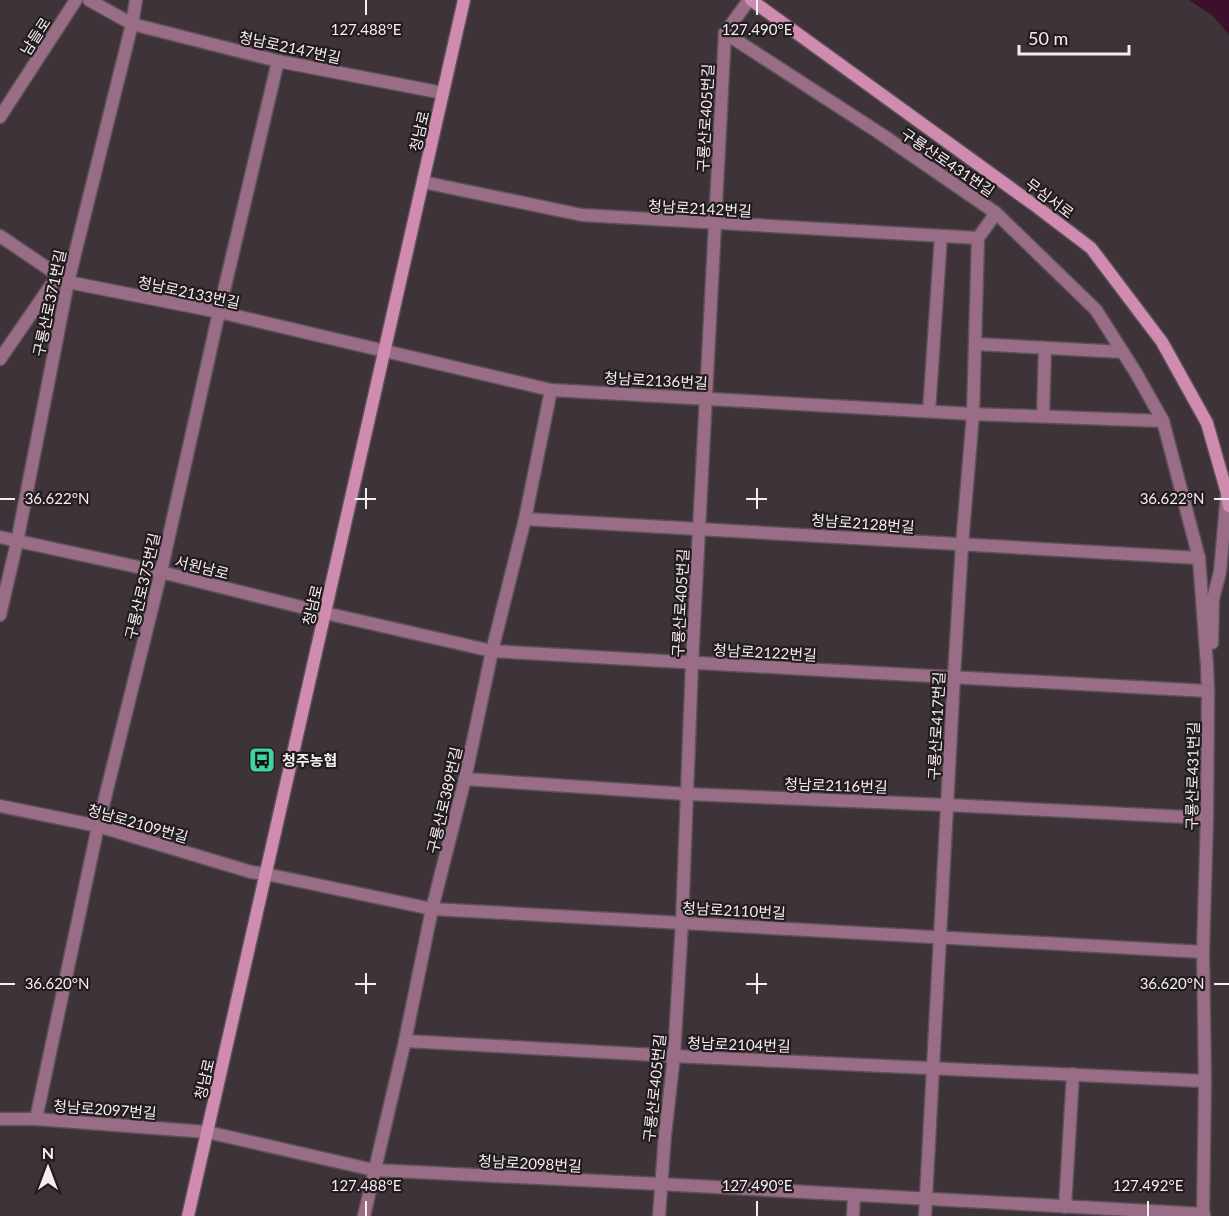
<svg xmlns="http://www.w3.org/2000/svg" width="1229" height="1216" viewBox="0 0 1229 1216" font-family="Lato,'Noto Sans KR',sans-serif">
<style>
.water{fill:#3e0f2d}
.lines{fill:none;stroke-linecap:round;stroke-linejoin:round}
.street-casing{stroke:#5b5156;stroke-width:15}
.secondary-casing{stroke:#5b5156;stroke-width:15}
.street{stroke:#996d85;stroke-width:12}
.secondary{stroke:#d08bb1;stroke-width:12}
.ticks{fill:none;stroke:#f5edf1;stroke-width:2}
.labels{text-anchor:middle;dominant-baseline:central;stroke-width:4.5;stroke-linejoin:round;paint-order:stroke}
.street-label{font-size:15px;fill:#f5edf1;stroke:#221c1f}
.poi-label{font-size:15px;font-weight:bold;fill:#f5edf1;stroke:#221c1f;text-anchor:start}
.ticks-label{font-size:15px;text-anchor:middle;fill:#f5edf1;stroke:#221c1f;stroke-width:4.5;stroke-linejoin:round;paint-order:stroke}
</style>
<rect width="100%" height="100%" fill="#3e3339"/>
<path class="water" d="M1189,0H1229V35L1213,16Z"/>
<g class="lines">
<defs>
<g id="street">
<path d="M89,0L132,24L278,61L443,93"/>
<path d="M725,33L881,134L996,213L1096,310L1136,373L1163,421L1199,558L1207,666L1208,691L1207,818L1203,952L1205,1081L1203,1216"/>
<path d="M0,117L76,0"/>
<path d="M423,182L582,215L978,238"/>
<path d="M0,236L68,282L219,312L551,390L973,414L1163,421"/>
<path d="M978,238L996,213"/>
<path d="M975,344L1123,352"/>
<path d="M0,359L58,275"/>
<path d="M929,411L941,236"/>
<path d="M1043,416L1045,348"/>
<path d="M525,519L1199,558"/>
<path d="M0,537L161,572L325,613L492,651L822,670L1208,691"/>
<path d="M0,615L17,542L68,282L132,24L136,0"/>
<path d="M1212,643L1213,599L1220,572L1227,494"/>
<path d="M465,779L687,794L947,805L1207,818"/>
<path d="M0,806L98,826L251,872L266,874L432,909L1203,952"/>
<path d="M405,1041L674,1056L1205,1081"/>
<path d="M0,1119H36L207,1132L374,1170L660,1184L1204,1214"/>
<path d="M36,1119L98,826L161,572L219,312L278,61"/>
<path d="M1065,1207L1073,1074"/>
<path d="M364,1216L405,1041L432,909L465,779L492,651L525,519L551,390"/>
<path d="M659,1216L665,1135L674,1056L682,922L692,663L725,33L749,0"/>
<path d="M853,1216L854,1195"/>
<path d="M925,1216L954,676L962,545L973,414L978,238"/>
</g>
<g id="secondary">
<path d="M751,0L1037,207L1091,248L1162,342L1207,423L1227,493L1229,506"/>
<path d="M188,1216L464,0"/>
</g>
</defs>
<use href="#street" class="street-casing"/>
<use href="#secondary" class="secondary-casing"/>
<use href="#street" class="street"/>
<use href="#secondary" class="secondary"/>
</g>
<path class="ticks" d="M366,0V15M757,0V15M366,488V509M757,488V509M0,499H15M355,499H376M746,499H767M1214,499H1229M366,973V994M757,973V994M0,984H15M355,984H376M746,984H767M1214,984H1229M366,1201V1216M757,1201V1216M1148,1201V1216"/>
<defs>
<symbol id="bus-square" viewBox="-11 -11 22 22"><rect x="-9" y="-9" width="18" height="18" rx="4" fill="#40d4a1" stroke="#221c1f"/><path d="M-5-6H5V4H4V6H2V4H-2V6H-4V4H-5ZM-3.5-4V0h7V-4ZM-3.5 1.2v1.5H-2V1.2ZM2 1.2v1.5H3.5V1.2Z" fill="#111"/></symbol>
</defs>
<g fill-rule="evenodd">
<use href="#bus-square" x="247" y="745" width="30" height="30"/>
</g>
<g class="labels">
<g class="street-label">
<text transform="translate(35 36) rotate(-57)">남들로</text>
<text transform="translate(290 47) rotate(12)">청남로2147번길</text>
<text transform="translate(705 118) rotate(-87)">구룡산로405번길</text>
<text transform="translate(419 131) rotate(-77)">청남로</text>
<text transform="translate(948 162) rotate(34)">구룡산로431번길</text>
<text transform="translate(1050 198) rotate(37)">무심서로</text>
<text transform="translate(700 208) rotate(3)">청남로2142번길</text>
<text transform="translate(189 292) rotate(12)">청남로2133번길</text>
<text transform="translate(49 303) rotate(-78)">구룡산로371번길</text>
<text transform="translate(656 380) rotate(3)">청남로2136번길</text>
<text transform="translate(863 523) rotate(4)">청남로2128번길</text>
<text transform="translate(202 567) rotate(14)">서원남로</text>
<text transform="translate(142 586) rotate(-77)">구룡산로375번길</text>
<text transform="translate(680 603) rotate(-87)">구룡산로405번길</text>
<text transform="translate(312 605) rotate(-77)">청남로</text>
<text transform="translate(765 652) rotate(3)">청남로2122번길</text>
<text transform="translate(936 726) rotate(-87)">구룡산로417번길</text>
<text transform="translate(1192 776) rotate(-89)">구룡산로431번길</text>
<text transform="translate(836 785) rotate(2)">청남로2116번길</text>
<text transform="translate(444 800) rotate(-77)">구룡산로389번길</text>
<text transform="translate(138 823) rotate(16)">청남로2109번길</text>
<text transform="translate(734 910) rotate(3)">청남로2110번길</text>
<text transform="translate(739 1044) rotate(2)">청남로2104번길</text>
<text transform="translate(204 1079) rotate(-77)">청남로</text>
<text transform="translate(654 1088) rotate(-84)">구룡산로405번길</text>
<text transform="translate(105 1109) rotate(4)">청남로2097번길</text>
<text transform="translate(530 1163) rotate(3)">청남로2098번길</text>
</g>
<g class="poi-label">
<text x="282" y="760">청주농협</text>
</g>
</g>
<g class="ticks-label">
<text x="366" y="35">127.488°E</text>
<text x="757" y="35">127.490°E</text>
<text x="57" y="504">36.622°N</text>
<text x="1172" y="504">36.622°N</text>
<text x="57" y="989">36.620°N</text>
<text x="1172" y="989">36.620°N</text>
<text x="366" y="1191">127.488°E</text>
<text x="757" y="1191">127.490°E</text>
<text x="1148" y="1191">127.492°E</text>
</g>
<g transform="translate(48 1168)" stroke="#221c1f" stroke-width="4.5" paint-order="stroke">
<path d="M0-4.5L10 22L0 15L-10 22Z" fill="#f5edf1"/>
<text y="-9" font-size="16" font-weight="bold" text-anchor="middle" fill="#f5edf1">N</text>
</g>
<path d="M1019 45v9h110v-9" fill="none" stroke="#f5edf1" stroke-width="3"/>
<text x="1028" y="45" font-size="18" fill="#f5edf1" stroke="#221c1f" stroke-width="4.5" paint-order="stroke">50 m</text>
</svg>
